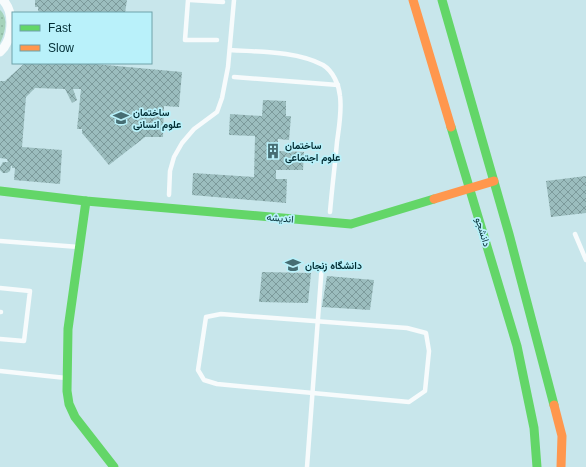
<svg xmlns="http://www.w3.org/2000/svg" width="586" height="467" viewBox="0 0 586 467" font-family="Helvetica,Vazirmatn,sans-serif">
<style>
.park{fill:url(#park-dots)}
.building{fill:url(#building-cross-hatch)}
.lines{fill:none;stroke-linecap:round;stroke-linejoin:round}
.lane{stroke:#f7fbfc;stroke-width:4.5}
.street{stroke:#f7fbfc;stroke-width:9}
.fast{stroke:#63d668;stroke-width:9}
.slow{stroke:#ff974d;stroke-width:9}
.labels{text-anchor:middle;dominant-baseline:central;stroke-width:3.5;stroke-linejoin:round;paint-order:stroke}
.poi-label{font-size:10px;font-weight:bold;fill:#002c33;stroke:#b9f1fa;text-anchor:start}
.street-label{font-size:10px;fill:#002c33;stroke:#b9f1fa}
</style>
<defs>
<pattern id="park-dots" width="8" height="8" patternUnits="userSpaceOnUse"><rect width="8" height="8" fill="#a5d3bb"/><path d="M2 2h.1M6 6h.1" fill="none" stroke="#8cb5a1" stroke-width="1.8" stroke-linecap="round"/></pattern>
<pattern id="building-cross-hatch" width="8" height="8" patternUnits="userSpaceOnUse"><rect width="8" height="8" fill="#9bbdbe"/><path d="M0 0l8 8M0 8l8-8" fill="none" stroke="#7c9a9b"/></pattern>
</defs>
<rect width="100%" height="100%" fill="#c8e6eb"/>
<path class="park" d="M0,10C9,18 5,33 0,43Z"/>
<g class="building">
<path d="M35,0H127L125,13H40V12L38,11V7H35Z"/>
<path d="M25,63H84L182,72L179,107L164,106L163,137H145L109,165L82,133V129H77L81,89H73L77,100L72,103L65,89L35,88L26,97L22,147L62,150L60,184L14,180L15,168H12V166H11L10,171L7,173H3L0,170V167L3,162H8L7,159L0,158V81H5Z"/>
<path d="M263,100L286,101V116H291L289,140L278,139V151L304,152L303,170H276V179H287L286,203L192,195L193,173L254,177L255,136L229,135L230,114L262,116Z"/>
<path d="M586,176V213L551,217L546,181Z"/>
<path d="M262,272L311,273L308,303L259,302Z"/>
<path d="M327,276L374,280L370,310L322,307Z"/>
</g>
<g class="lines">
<g class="lane">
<path d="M188,0L185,40H217"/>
<path d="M190,0L223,2"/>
<path d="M230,50C260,52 296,51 323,65C333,71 339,85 340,96C342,111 339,127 337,142C335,165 332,188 330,212"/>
<path d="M234,77L338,85"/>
<path d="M169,195L170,171L174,157L182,143L194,129L217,112L222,98L228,67L234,0"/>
<path d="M575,234L586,260"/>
<path d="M0,241L79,247"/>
<path d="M0,288L30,291L24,341L0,339"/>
<path d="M0,312H1"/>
<path d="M221,314L407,328L426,333L429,351L425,391L409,402L217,384L204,380L198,370L206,317Z"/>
<path d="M0,371L66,378"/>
<path d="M307,467L322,264"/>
</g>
<path class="street" d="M0,52C13,40 15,13 3,0"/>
<g class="fast">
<path d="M442,0L509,234L554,405"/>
<path d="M451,127L517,346L534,428L537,467"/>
<path d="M0,191L86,201L351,224L434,199"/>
<path d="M86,201L68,329L67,391L69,404L75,417L114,467"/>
</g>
<g class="slow">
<path d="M413,0L451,127"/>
<path d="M434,199L494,181"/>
<path d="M554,405L562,436L561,467"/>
</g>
</g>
<defs>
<symbol id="university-bare" viewBox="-9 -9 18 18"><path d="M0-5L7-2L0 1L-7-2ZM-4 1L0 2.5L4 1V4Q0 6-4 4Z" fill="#466d73" stroke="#b9f1fa" stroke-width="2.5" paint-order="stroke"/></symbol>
<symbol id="building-bare" viewBox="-9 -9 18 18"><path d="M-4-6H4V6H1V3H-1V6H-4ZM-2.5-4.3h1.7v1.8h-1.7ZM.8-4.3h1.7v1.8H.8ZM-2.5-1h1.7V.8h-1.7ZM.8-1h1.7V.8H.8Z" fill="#466d73" stroke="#b9f1fa" stroke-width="2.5" paint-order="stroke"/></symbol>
</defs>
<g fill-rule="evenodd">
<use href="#university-bare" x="110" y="107" width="22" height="22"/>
<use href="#building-bare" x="262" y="140" width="22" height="22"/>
<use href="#university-bare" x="282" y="254" width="22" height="22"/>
</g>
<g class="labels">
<g class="poi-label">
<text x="133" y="112">ساختمان<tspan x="133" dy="12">علوم انسانی</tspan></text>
<text x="285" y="145">ساختمان<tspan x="285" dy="12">علوم اجتماعی</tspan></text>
<text x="305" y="265">دانشگاه زنجان</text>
</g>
<g class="street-label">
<text transform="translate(280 218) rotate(5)">اندیشه</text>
<text transform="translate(483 232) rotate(73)">دانشجو</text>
</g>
</g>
<rect x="12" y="12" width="140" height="52" fill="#b9f1fa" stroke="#6fa2aa"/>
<rect x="20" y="25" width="20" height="6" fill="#63d668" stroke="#6fa2aa"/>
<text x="48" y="32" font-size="12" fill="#002c33">Fast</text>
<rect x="20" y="45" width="20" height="6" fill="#ff974d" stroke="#6fa2aa"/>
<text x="48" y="52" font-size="12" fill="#002c33">Slow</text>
</svg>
